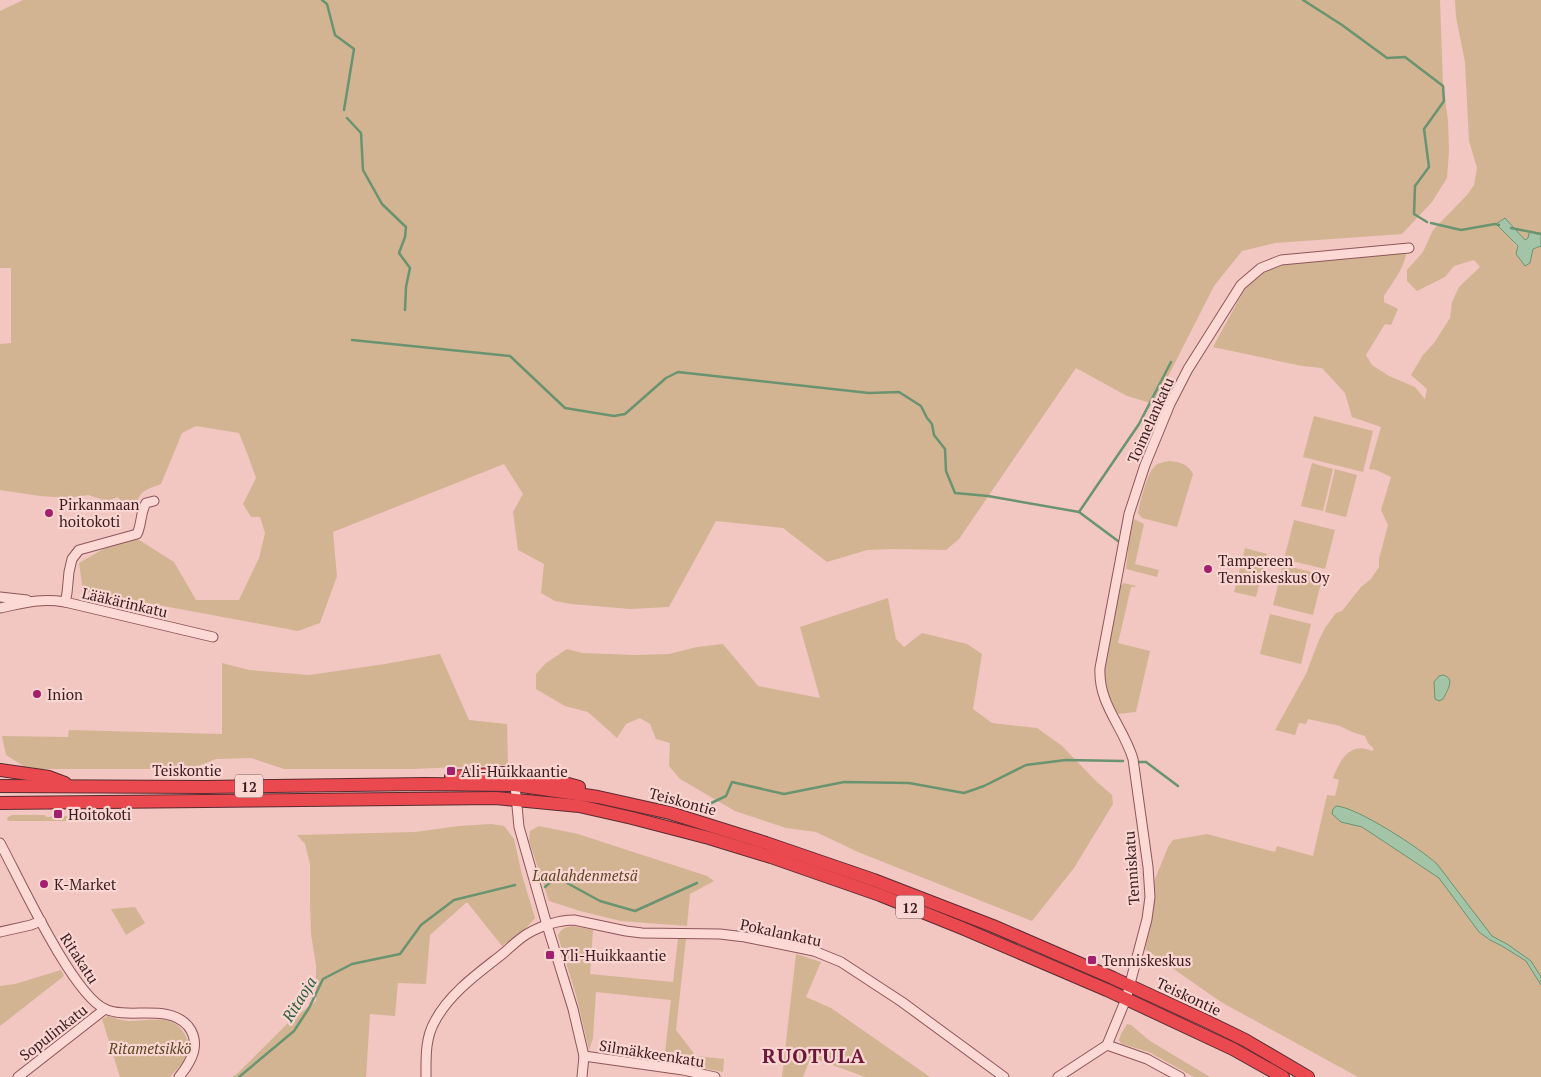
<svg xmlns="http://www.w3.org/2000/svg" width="1541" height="1077" viewBox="0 0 1541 1077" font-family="'PT Serif',serif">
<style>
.green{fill:#d2b493}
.water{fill:#a4c4a7;stroke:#6a9370}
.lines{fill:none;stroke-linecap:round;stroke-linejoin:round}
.stream{stroke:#6a9370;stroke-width:2.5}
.minor-casing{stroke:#8e565a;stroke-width:11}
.highway-casing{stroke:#5b2b31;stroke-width:14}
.minor{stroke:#fcd9d5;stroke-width:9}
.highway{stroke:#ea494f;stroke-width:12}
.poi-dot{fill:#a3206f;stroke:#f9d6d1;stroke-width:2}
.labels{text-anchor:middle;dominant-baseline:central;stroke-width:4.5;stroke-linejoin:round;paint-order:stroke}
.shield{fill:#f9d6d1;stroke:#755455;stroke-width:1}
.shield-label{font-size:14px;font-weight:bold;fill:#3c1c20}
.street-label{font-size:15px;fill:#3c1c20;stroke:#f9d6d1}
.poi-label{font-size:15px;fill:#3c1c20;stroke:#f9d6d1;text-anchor:start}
.park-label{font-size:15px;font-style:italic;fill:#5a4621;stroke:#f9d6d1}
.water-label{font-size:16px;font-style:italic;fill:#2a5d3b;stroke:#f9d6d1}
.district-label{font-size:20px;font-weight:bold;letter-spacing:1px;fill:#6d1739;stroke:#f9d6d1}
</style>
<rect width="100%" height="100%" fill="#f2c6c1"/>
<g class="green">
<path d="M23,0H1440L1443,86L1448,120L1449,151L1447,178L1432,202L1402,234L1275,243L1242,251L1214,286L1154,404L1127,396L1076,368L959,539L946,550L894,549L867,550L827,562L783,528L716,521L669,607L630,609L571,604L555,601L541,593L544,564L518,550L513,512L523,494L504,464L333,532L337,576L320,623L298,631L83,591L79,563L105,548L136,538L174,562L196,600H239L259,558L265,533L260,517H251L243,504L256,478L249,458L239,433L196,426L182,433L161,484C147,489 136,492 137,509C127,509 123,505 118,497L107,501L88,495L68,498L40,496L0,490V344L11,343V268H0V11Z"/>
<path d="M1455,0H1541V233L1537,234L1529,233L1528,238L1525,240L1505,218L1496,224L1518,247L1530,263L1533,249L1541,246V1077H1358L1221,1002L1145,949L1154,909L1153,884L1168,847L1173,840L1207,834L1275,852L1277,846L1313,856L1327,795L1335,796L1339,780L1333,778C1340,760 1350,741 1372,751L1374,749L1368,743L1365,736L1352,732L1340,726L1308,719L1306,724L1299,723L1295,735L1275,730L1306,674L1319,640L1325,628L1336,613L1342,611L1361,587L1371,579L1379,567V559L1388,525L1381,510L1391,477L1376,470L1369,469L1381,427L1352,417L1345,393L1322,368L1302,366L1213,347L1243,292C1250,275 1264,270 1281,264L1407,250C1404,269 1394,280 1384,296V302L1398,309L1391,325L1385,324L1366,355L1372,365L1389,376L1415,387L1425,399L1427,389L1411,375L1423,355L1434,343L1450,318L1452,302L1459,287L1480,267L1474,260L1454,266L1445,277L1417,291L1407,281V270L1423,252L1433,230L1467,195L1474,185L1477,168L1469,141L1465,62L1456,17Z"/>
<path d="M1314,416L1373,431L1363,472L1303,457Z"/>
<path d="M1169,461C1180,462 1188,464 1193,474L1177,527L1142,518L1138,513C1140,502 1147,474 1154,467C1157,463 1164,462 1169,461Z"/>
<path d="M1312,463L1333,469L1323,511L1301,506Z"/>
<path d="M1335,469L1357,475L1346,517L1325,512Z"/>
<path d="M1134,519L1144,524L1135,564L1159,570L1157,577L1126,569L1129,541Z"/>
<path d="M1294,520L1335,530L1325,569L1284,559Z"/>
<path d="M1245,548L1267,554L1256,597L1234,592Z"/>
<path d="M1283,565L1323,575L1313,615L1273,605Z"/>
<path d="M1124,583L1136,586L1135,587H1131L1118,643L1150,651L1136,712L1117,714L1107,695L1104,675L1120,586Z"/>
<path d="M888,598L896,639L904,647L922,633L967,644L982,654L973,709L992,723L1037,728L1061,745L1096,781L1112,795L1113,804L1074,868L1032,921L858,852L816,832L786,828L735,811L680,779L669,766L670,743L656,739L650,724L640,718L626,724L617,738L588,712L565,706L536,689V674L546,663L567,649L582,653L636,655L669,654L697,647L723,644L758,686L820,698L800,627Z"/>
<path d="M1270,614L1311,624L1301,664L1260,654Z"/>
<path d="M440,654L469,720L507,724L508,765L413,769H284L251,758L216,759L191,769H28L6,755L2,736L68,737L69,730L222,734V663L249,670L309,675L385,664Z"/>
<path d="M12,815H45L46,817L69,816V821H9L7,820L8,817Z"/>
<path d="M491,824L504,826L514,839L522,875L535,918L526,928L502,946L467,902L430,935L426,984L398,983L395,1016L370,1014L366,1077H232L238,1073L289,1022L316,1001V965L311,934L310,902V864L305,844L297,835L415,832L459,826Z"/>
<path d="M539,826L578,834L707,876L714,881L690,894L687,926L621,921L580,911L549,901L529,841L530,831Z"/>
<path d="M135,907L145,923L126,935L111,909Z"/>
<path d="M572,926L593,930L590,974L673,982L678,939H686L676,1030L696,1056L724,1059L723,1072L664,1061L671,1000L596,992L593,1038L589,1050L576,995L558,936C560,929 566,927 572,926Z"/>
<path d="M796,954L821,962L806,997L831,1008L930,1077H865L811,1057L803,1077H782Z"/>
<path d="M61,970L64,976L0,1026V986L15,984Z"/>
<path d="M108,1016C114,1018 120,1020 127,1021C147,1022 175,1011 186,1037C194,1055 181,1064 170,1077H120L102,1019Z"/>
<path d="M1127,1024L1131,1025L1150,1041L1210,1077H1194L1149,1052L1122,1044L1120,1042L1119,1040L1121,1034Z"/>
</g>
<g class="water">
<path d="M1505,218L1525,240L1528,238L1529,233L1531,231L1537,234L1541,233V246L1533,249L1530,263L1525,266L1516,254L1518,246L1496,224Z"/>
<path d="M1443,675C1456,678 1447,691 1443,699L1439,701L1435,699L1434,682L1439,676Z"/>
<path d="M1336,806C1357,807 1421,849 1437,864L1492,936L1507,944L1531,961L1541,977V985L1526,961L1502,946L1490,940L1479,932L1439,878L1362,827L1341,822L1332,814L1333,809Z"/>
</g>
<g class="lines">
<g class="stream">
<path d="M322,0L327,4L335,35L354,49L344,110"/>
<path d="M1303,0L1342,25L1387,58L1405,57L1443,86L1444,101L1424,129L1429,167L1415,186L1414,214L1427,222"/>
<path d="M347,118L361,133L363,170L382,204L406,227L405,237L399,253L410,268L406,287L405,310"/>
<path d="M1431,223L1461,230L1495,224L1499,225"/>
<path d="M1511,228L1541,234"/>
<path d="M352,340L510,356L565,408L614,416L625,414L666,378L678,372L869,393L899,392L921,406L927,418L932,424L934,435L945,449L946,471L955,493L988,496L1079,512L1118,541"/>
<path d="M1079,512L1139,424L1171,362"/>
<path d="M1137,762H1146L1178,786"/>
<path d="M703,807L726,796L732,782L784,794L844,782L909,783L964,793L984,786L1026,765L1066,760L1123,761"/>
<path d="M545,887L556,877L600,901L635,911L697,883"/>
<path d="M239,1077L294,1031L309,1008L323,979L352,964L400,954L421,925L454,900L515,885"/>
</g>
<defs>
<g id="minor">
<path d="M0,597L27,600"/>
<path d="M65,602L67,593L69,572L72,559L79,550L137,534C142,524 140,513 146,503L154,501"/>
<path d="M0,608C25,603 39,598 65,602L213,637"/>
<path d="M515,785L519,827L547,925L573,1009L584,1056L582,1077"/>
<path d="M0,843C19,878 72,994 105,1009C130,1020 168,1003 188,1026C202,1044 191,1062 179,1077"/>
<path d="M0,932L31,925L41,921"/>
<path d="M1107,1045L1147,1059L1180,1077"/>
<path d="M584,1056L683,1070L715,1077"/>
<path d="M18,1077L105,1009"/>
<path d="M426,1077C426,1058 425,1038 435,1021C449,994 477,974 500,956C509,949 517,940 527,934C540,926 559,920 574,920L626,931L642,933L720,934L745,937L814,951L841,962L902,1002L1004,1077"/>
<path d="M1058,1077L1107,1045L1126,999L1147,919L1150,897L1148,867L1133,759C1123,726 1098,704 1100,668L1129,514L1145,465L1170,404L1188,369L1241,285L1261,268L1281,260L1409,248"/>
</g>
<g id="highway">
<path d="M0,770L49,777L65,783"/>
<path d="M451,777L504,773L561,782L579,787"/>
<path d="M0,786L205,787L425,784L515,785L598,797L670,813L766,843L874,880L993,926L1113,978L1206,1021L1245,1040L1308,1077"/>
<path d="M0,803L496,798L579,806L632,818L709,838L771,857L880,895L962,928L1107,990L1233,1049L1283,1077"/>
</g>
</defs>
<use href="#minor" class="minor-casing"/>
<use href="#highway" class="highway-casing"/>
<use href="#minor" class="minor"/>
<use href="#highway" class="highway"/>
</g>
<g class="poi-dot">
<circle cx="49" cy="513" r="5"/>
<circle cx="1208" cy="569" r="5"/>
<circle cx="37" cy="694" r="5"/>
<rect x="446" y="766" width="10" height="10" rx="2.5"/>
<rect x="53" y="809" width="10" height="10" rx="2.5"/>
<circle cx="44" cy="884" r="5"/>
<rect x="545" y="950" width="10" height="10" rx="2.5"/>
<rect x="1087" y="955" width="10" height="10" rx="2.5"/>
</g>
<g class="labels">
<g class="shield">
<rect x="235" y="774.5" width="28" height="23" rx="4"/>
<rect x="896" y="895.5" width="28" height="23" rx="4"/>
</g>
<g class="shield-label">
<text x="249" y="786">12</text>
<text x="910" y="907">12</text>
</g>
<g class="street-label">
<text transform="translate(1150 420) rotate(-66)">Toimelankatu</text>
<text transform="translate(125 602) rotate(13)">Lääkärinkatu</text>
<text x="187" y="770">Teiskontie</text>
<text transform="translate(683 801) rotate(15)">Teiskontie</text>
<text transform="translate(1131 868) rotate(-94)">Tenniskatu</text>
<text transform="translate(781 932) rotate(12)">Pokalankatu</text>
<text transform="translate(80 958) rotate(57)">Ritakatu</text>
<text transform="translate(1189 996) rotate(25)">Teiskontie</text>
<text transform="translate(53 1032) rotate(-38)">Sopulinkatu</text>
<text transform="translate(652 1053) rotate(9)">Silmäkkeenkatu</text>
</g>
<g class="poi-label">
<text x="59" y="504">Pirkanmaan<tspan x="59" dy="17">hoitokoti</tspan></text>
<text x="1218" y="560">Tampereen<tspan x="1218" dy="17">Tenniskeskus Oy</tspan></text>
<text x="47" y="694">Inion</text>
<text x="461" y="771">Ali-Huikkaantie</text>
<text x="68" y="814">Hoitokoti</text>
<text x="54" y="884">K-Market</text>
<text x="560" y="955">Yli-Huikkaantie</text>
<text x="1102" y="960">Tenniskeskus</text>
</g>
<g class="park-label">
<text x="585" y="875">Laalahdenmetsä</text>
<text x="150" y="1048">Ritametsikkö</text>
</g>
<g class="water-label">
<text transform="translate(299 999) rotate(-58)">Ritaoja</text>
</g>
<g class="district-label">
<text x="814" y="1055">RUOTULA</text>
</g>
</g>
</svg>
